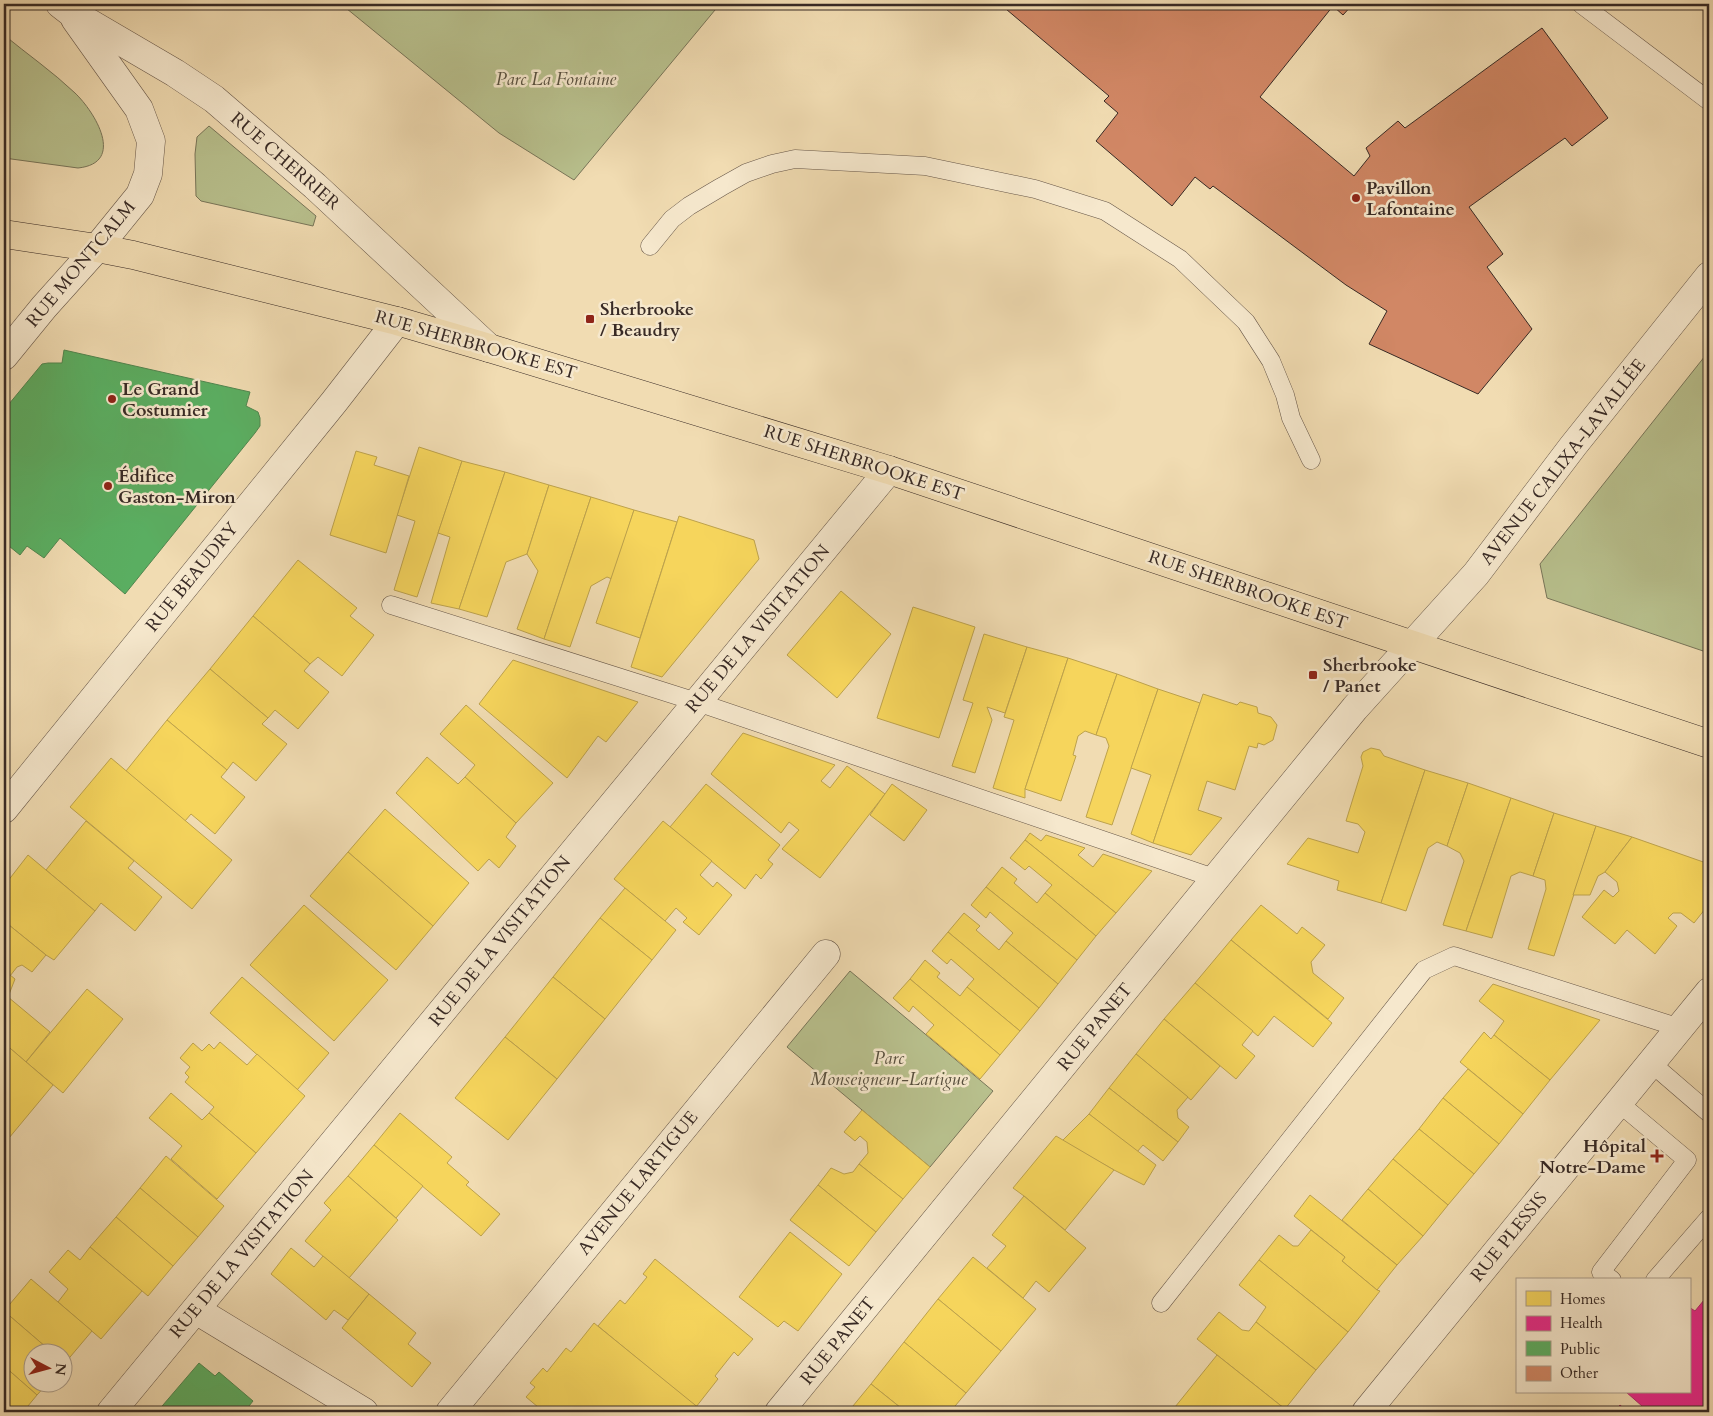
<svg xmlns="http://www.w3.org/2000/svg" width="1713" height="1416" viewBox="0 0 1713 1416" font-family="Cardo,serif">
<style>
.green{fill:#b8c08d;stroke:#787559}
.homes{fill:#f6d55c;stroke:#bda24c}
.health{fill:#e7298a;stroke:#b2296c}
.public{fill:#5aae61;stroke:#50864f}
.building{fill:#d18765;stroke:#382a25}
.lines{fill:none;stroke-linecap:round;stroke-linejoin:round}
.lane-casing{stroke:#665648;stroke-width:19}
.street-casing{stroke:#665648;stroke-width:29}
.primary-casing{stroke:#382a25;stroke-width:29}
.lane{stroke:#f6e8cd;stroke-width:18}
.street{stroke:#f6e8cd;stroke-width:28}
.primary{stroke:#f1dcb2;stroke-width:28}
.poi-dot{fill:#8f2418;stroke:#f6e8cd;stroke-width:2}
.labels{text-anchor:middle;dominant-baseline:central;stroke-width:5;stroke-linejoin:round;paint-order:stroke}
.park-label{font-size:18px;font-style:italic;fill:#58503f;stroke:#f6e8cd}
.street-label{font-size:18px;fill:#382a25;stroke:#f6e8cd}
.poi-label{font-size:18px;font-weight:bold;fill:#382a25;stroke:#f6e8cd;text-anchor:start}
</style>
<rect width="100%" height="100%" fill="#f1dcb2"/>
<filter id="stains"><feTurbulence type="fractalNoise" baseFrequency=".004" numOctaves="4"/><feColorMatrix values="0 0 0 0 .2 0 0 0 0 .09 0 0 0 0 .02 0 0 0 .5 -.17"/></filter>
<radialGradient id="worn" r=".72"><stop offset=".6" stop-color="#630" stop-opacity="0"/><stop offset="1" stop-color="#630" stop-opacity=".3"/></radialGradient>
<g class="green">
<path d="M341,4H720L574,180L499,133Z"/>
<path d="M4,35C27,54 53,72 75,93C95,112 126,163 78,168L4,158Z"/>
<path d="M209,126L316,216L313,226L201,201L196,196L195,154L197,137Z"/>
<path d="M1709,351V653L1547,598L1540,564Z"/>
<path d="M850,971L993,1091L930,1167L787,1047Z"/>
</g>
<g class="homes">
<path d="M419,447L462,461L417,597L394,590L415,521L397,515Z"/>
<path d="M356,451L377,457L374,465L409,476L386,553L330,535Z"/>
<path d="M462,461L505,472L459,609L431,603L450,537L438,533Z"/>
<path d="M505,472L549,485L527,554L506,562L487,617L459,609Z"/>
<path d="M549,485L591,497L544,639L517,629L538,571L527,554Z"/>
<path d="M591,497L634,510L612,579L607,577L591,586L570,647L544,639Z"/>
<path d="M634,510L677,522L640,638L596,623Z"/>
<path d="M679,516L754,540L759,559L662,677L631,667Z"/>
<path d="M298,560L357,608L350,616L374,635L342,676L318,657L310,664L253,616Z"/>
<path d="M841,591L891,634L837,698L787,655Z"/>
<path d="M913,607L975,627L939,738L877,718Z"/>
<path d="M253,616L310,664L304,671L329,692L298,729L275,710L268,718L210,669Z"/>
<path d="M984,634L1027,647L1005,713L987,707L992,720L975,773L952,766L973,703L963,700Z"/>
<path d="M1027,647L1068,658L1025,789V798L993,788L1014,720L1004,717Z"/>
<path d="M1068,658L1117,674L1096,735L1085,731L1078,736L1073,755L1076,756L1061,801L1025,789Z"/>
<path d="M513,660L638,702L606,742L598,736L567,778L479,704Z"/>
<path d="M210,669L268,718L262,724L287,744L256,781L233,762L227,770L167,720Z"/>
<path d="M1117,674L1158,689L1112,825L1086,817L1109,746L1106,738L1096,735Z"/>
<path d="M1158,689L1200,703L1153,843L1131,834L1151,775L1131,768Z"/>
<path d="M1203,694L1237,705L1240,702L1257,707L1258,713L1271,717L1277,725L1273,740L1264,745L1258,743L1257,748L1249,746L1235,790L1207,781L1198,810L1222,818L1191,855L1153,843Z"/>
<path d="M466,705L553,783L516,823L465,777L475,765L440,734Z"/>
<path d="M167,720L227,770L221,777L245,797L215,834L191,814L185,821L126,771Z"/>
<path d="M743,733L835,765L821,781L830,788L847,766L885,794L820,878L782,849L799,830L789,822L781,833L711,774Z"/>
<path d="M1371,748L1380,750L1384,756L1425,770L1381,903L1337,890L1339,881L1287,864L1308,838L1358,853L1365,832L1358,824L1346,821L1363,766L1361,757L1363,752Z"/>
<path d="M427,757L458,784L465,777L516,823L506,837L516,846L499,868L489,859L478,871L396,793Z"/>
<path d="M111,758L232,860L192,909L70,807Z"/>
<path d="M1425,770L1468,783L1447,846L1437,842L1428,848L1406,911L1381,903Z"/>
<path d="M1468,783L1511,798L1466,931L1443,925L1464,861L1460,853L1447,846Z"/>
<path d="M706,784L780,845L768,860L773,864L761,879L756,874L745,889L670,827Z"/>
<path d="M892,784L927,810L904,841L870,815Z"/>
<path d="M1511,798L1554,813L1533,876L1520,872L1511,876L1492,938L1466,931Z"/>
<path d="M385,809L469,883L433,926L348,852Z"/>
<path d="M1554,813L1596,826L1554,956L1528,949L1546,889L1545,880L1533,876Z"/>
<path d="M86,821L134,861L128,868L162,897L135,931L101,903L95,911L46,870Z"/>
<path d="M663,821L712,861L700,875L713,887L717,882L732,895L699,935L683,922L687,918L676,908L665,921L614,879Z"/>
<path d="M1596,826L1632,837L1605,872L1598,876L1590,895H1573Z"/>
<path d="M1030,833L1041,841L1046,835L1085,848L1078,855L1093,867L1103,854L1152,871L1116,913L1025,840Z"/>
<path d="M1632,837L1709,864V904L1694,923L1681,913H1673L1668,918L1677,926L1655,954L1627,930L1615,944L1582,917L1604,890L1613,897L1619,891L1617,882L1605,872Z"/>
<path d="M1025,840L1116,913L1096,936L1045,893L1052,885L1029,866L1025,870L1010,858Z"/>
<path d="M348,852L433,926L396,970L310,896Z"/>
<path d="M28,855L95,911L54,960L46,955L4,921V886Z"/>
<path d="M1002,867L1017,879L1014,883L1037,903L1045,893L1096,936L1077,960L986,887Z"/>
<path d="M986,887L1077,960L1058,984L1006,941L1013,933L990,912L986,918L971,905Z"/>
<path d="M625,888L676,930L652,960L600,918Z"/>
<path d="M304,905L388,980L334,1041L250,965Z"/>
<path d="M1261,905L1297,934L1302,927L1325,945L1311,962L1313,973L1344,998L1328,1019L1231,940Z"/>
<path d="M964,913L980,926L976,930L999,950L1006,941L1058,984L1039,1008L948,932Z"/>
<path d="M600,918L652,960L605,1019L553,977Z"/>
<path d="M4,921L46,955L32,972L22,965L17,967L10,976L4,970Z"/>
<path d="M948,932L1039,1008L1020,1031L967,987L974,979L951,959L947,964L932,951Z"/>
<path d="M1231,940L1332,1023L1313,1047L1274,1016L1258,1036L1195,983Z"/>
<path d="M925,960L940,973L937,977L960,996L967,987L1020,1031L1000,1055L910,979Z"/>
<path d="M4,970L15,979L8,997L50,1032L26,1062L4,1043Z"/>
<path d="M242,977L329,1053L297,1090L210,1013Z"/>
<path d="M553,977L605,1019L557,1079L505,1037Z"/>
<path d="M910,979L1000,1055L980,1079L926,1034L934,1025L913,1006L909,1012L893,998Z"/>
<path d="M1195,983L1253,1031L1242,1045L1255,1056L1236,1079L1164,1019Z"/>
<path d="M1493,984L1600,1020L1550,1080L1494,1035L1504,1021L1479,1001Z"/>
<path d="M87,989L123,1019L63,1093L26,1062Z"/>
<path d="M1164,1019L1220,1066L1191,1100L1136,1054Z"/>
<path d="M1484,1032L1491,1039L1494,1035L1550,1080L1523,1114L1460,1062Z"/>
<path d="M505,1037L557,1079L508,1140L455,1098Z"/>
<path d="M220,1042L247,1065L257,1054L305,1096L256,1153L209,1113L214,1107L185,1082L189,1077L185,1073L190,1067L180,1058L193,1043L202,1051L209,1044L214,1049Z"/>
<path d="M4,1043L53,1085L4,1144Z"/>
<path d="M1136,1054L1188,1097L1177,1110L1178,1118L1189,1127L1178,1142L1109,1088Z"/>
<path d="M1468,1069L1523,1114L1499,1144L1443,1098Z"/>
<path d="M1109,1088L1178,1142L1163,1161L1143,1145L1137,1152L1089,1114Z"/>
<path d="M171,1093L202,1120L209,1113L256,1153L217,1199L171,1159L182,1146L149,1118Z"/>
<path d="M1443,1098L1499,1144L1474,1174L1419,1129Z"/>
<path d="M862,1110L930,1167L903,1199L859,1164L868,1153L867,1142L860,1136L855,1141L844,1132Z"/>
<path d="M400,1113L452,1157L447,1163L469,1182L466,1185L500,1214L481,1236L374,1145Z"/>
<path d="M1089,1114L1156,1165L1144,1185L1114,1170L1062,1141Z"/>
<path d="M1419,1129L1474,1174L1448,1205L1393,1159Z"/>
<path d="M1056,1136L1114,1170L1065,1230L1024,1196L1013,1188Z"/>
<path d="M374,1145L423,1186L396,1218L348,1176Z"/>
<path d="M166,1156L224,1206L198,1237L140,1188Z"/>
<path d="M1393,1159L1448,1205L1423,1236L1368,1189Z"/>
<path d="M859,1164L903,1199L876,1232L818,1185L831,1168L844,1174L853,1172Z"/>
<path d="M348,1176L398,1220L349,1278L305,1241L331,1210L324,1203Z"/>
<path d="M818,1185L876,1232L849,1266L790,1220Z"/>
<path d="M140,1188L198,1237L173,1266L116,1217Z"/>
<path d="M1368,1189L1423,1236L1397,1265L1342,1220Z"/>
<path d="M1310,1195L1397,1265L1377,1290L1342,1261L1345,1257L1294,1216Z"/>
<path d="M1024,1196L1086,1248L1049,1292L1036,1281L1023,1298L987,1268L1006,1246L992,1235Z"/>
<path d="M116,1217L173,1266L148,1296L90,1247Z"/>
<path d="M1311,1230L1345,1257L1342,1261L1377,1290L1380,1291L1348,1332L1259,1260L1279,1235L1293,1246H1298Z"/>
<path d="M790,1232L842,1274L798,1331L784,1321L778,1327L739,1297Z"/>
<path d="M90,1247L142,1291L101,1339L58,1302L68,1289L49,1272L68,1250L80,1260Z"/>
<path d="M291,1248L314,1267L323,1256L369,1294L348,1320L334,1310L326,1320L271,1274Z"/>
<path d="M973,1257L1036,1309L1001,1351L938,1299Z"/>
<path d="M655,1259L753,1339L738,1356L734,1352L715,1376L718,1379L696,1407L598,1326L620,1300L625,1304L647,1277L643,1274Z"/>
<path d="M1259,1260L1348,1332L1316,1370L1256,1322L1266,1307L1239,1285Z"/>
<path d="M31,1279L92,1331L65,1363L62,1361V1354H54L4,1311Z"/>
<path d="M369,1294L416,1333L408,1344L431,1363L412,1387L342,1328Z"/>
<path d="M938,1299L1001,1351L966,1393L904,1342Z"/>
<path d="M4,1311L54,1354H32V1384H47L37,1395L4,1366Z"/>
<path d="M1219,1312L1242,1330L1249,1331L1256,1322L1316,1370L1285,1409L1197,1339Z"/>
<path d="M594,1323L700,1409L698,1412H544L526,1397L535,1387L530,1383L543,1368L547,1372L566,1348L571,1352Z"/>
<path d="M904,1342L966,1393L950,1412H906L871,1384Z"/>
<path d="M1217,1355L1285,1409L1282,1412H1171Z"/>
<path d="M4,1366L37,1395L23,1412H4Z"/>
<path d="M871,1384L906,1412H848Z"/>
</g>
<g class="health">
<path d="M1709,1294V1412H1636L1642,1406L1626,1392H1689V1307L1695,1311Z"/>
<path d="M1620,1405L1628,1412H1614Z"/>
</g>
<g class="public">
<path d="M64,350L250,392L246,406L258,412L260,418V426L255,433L125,594L60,538L44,558L27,546L20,555L4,542V410L42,364L48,363H62Z"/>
<path d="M199,1363L215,1376L219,1372L253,1401L249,1406L256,1412H157Z"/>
</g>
<path class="building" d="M1000,4H1145L1152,9L1156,4H1353L1343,15L1333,6L1260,97L1354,176L1370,156L1366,148L1398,121L1405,128L1542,28L1608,118L1572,146L1565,138L1469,207L1503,254L1487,267L1532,329L1478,394L1369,344L1387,311L1346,285L1213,186L1210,189L1195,177L1172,206L1096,141L1118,113L1104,101L1109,96Z"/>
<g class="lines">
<defs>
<g id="lane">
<path d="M1581,4L1709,101"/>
<path d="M650,246L672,219L689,206L721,187L746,173L772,164L795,159L925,166L1035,189L1105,211L1180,259L1246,322L1271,361L1285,395L1291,418L1311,460"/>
<path d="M391,605L697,702L1217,879"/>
<path d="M1651,1063L1709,1113"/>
<path d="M1612,1280L1601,1272L1687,1160L1619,1103"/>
<path d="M1655,1280L1709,1218"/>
<path d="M1161,1303L1424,970L1454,956L1680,1028"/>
</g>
<g id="street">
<path d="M60,4L69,11L175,73L214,99L315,186L489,348"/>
<path d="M4,356L44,307L97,248L140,195L148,174L151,141L139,109L75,19"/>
<path d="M4,809L334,402L397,321"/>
<path d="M196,1310L364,1412"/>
<path d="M111,1412L889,470"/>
<path d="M450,1412L826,954"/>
<path d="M779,1412L1355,708L1476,574L1573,446L1709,276"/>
<path d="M1366,1412L1709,992"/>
</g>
<path id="primary" d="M4,234L97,248L133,255L397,321L489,348L889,470L1709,744"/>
</defs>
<use href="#lane" class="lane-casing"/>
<use href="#street" class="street-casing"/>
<use href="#primary" class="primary-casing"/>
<use href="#lane" class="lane"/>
<use href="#street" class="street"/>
<use href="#primary" class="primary"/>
</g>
<g class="poi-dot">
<circle cx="1356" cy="198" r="5"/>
<rect x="585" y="314" width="10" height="10" rx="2.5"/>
<circle cx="112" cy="399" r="5"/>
<circle cx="108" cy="486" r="5"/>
<rect x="1308" y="670" width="10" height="10" rx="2.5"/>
<path d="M1654.5 1148.5h5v5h5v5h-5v5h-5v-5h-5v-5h5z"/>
</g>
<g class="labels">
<g class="park-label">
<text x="556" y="79">Parc La Fontaine</text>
<text x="889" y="1058">Parc<tspan x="889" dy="21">Monseigneur-Lartigue</tspan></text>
</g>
<g class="street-label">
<text transform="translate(285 161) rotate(41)">RUE CHERRIER</text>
<text transform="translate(81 264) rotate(-50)">RUE MONTCALM</text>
<text transform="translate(476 345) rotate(16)">RUE SHERBROOKE EST</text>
<text transform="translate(1563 462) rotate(-52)">AVENUE CALIXA-LAVALLÉE</text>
<text transform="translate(864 463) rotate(18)">RUE SHERBROOKE EST</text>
<text transform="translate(192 577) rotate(-51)">RUE BEAUDRY</text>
<text transform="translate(1248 590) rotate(19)">RUE SHERBROOKE EST</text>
<text transform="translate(758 629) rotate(-50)">RUE DE LA VISITATION</text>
<text transform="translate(500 941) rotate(-51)">RUE DE LA VISITATION</text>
<text transform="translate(1095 1027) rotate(-51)">RUE PANET</text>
<text transform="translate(638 1183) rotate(-51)">AVENUE LARTIGUE</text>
<text transform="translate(1509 1237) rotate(-51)">RUE PLESSIS</text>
<text transform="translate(242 1254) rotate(-50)">RUE DE LA VISITATION</text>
<text transform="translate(838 1341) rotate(-51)">RUE PANET</text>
</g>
<g class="poi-label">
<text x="1366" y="188">Pavillon<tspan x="1366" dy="21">Lafontaine</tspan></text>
<text x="600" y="309">Sherbrooke<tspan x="600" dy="21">/ Beaudry</tspan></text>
<text x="122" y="389">Le Grand<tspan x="122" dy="21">Costumier</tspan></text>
<text x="118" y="476">Édifice<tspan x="118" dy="21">Gaston-Miron</tspan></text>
<text x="1323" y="665">Sherbrooke<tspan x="1323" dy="21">/ Panet</tspan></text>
<text x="1646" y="1146" text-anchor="end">Hôpital<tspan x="1646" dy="21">Notre-Dame</tspan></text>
</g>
</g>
<rect width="1713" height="1416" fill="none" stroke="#f1dcb2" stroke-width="20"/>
<rect x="5" y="5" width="1703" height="1406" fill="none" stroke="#382a25" stroke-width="2.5"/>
<rect x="10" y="10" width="1693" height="1396" fill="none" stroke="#382a25"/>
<rect x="1516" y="1278" width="175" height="115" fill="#f6e8cd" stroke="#aa9c8a"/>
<rect x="1526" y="1291" width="25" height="15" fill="#f6d55c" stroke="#aa9c8a"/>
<text x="1560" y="1304" font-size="15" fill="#382a25">Homes</text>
<rect x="1526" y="1316" width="25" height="15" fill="#e7298a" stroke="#aa9c8a"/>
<text x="1560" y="1328" font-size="15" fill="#382a25">Health</text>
<rect x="1526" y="1341" width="25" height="15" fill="#5aae61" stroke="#aa9c8a"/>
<text x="1560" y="1354" font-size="15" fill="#382a25">Public</text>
<rect x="1526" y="1366" width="25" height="15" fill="#d18765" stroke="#aa9c8a"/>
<text x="1560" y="1378" font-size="15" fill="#382a25">Other</text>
<g transform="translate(48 1368) rotate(96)"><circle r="24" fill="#f6e8cd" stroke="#aa9c8a"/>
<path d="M0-4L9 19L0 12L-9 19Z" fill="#8f2418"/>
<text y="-8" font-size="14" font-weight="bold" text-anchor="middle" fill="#382a25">N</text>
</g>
<rect width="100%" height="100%" filter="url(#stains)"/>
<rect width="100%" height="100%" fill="url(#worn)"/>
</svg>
